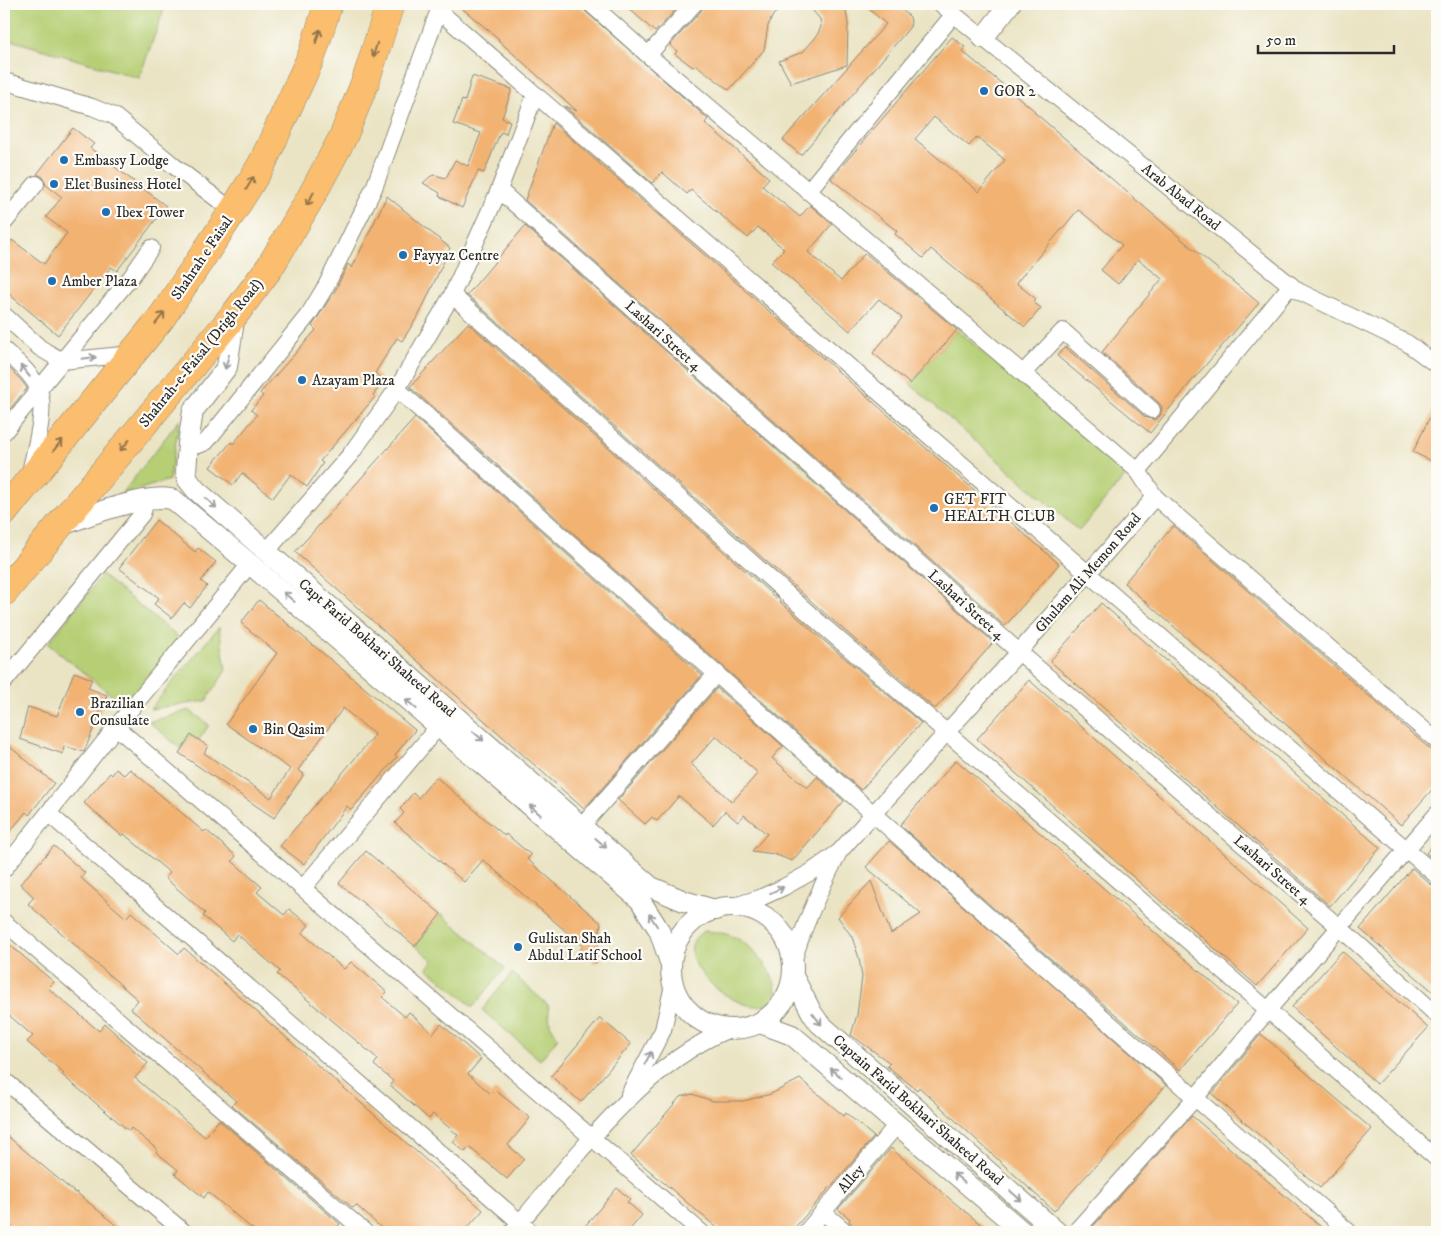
<svg xmlns="http://www.w3.org/2000/svg" width="1441" height="1236" viewBox="0 0 1441 1236" font-family="'IM FELL DW Pica',serif">
<style>
.green{fill:#b6cf74;stroke:#707d50}
.building{fill:#f2b272;fill-rule:evenodd}
.lines{fill:none;stroke-linecap:round;stroke-linejoin:round}
.minor-casing{stroke:#8a8878;stroke-width:18}
.tertiary-casing{stroke:#8a8878;stroke-width:22}
.trunk-casing{stroke:#8a8878;stroke-width:29}
.minor{stroke:#fff;stroke-width:16}
.tertiary{stroke:#fff;stroke-width:20}
.trunk{stroke:#fbbd6e;stroke-width:28}
.oneway{stroke:#93744c}
.oneway2{stroke:#a0a0a0}
.poi-dot{fill:#1f6fb2;stroke:#fdfcf7;stroke-width:2}
.labels{text-anchor:middle;dominant-baseline:central;stroke-width:4.5;stroke-linejoin:round;paint-order:stroke}
.poi-label{font-size:15px;fill:#2b2b2b;stroke:#fdfcf7;text-anchor:start}
.street-label{font-size:15px;fill:#2b2b2b;stroke:#fdfcf7}
</style>
<rect width="100%" height="100%" fill="#fdfcf7"/>
<filter id="ink" filterUnits="userSpaceOnUse"><feTurbulence type="fractalNoise" baseFrequency=".02" numOctaves="2"/><feDisplacementMap in="SourceGraphic" scale="10" xChannelSelector="R" yChannelSelector="G"/><feConvolveMatrix kernelMatrix="1 2 1 2 8 2 1 2 1" color-interpolation-filters="sRGB"/></filter>
<filter id="wash" filterUnits="userSpaceOnUse"><feTurbulence type="fractalNoise" baseFrequency=".0096" numOctaves="4" result="noise"/><feDisplacementMap in="SourceGraphic" scale="20" xChannelSelector="R" yChannelSelector="G"/><feGaussianBlur stdDeviation="1.12" result="paint"/><feColorMatrix in="noise" values="0 0 0 0 0 0 0 0 0 0 0 0 0 0 0 0 0 1.4 0 .05"/><feComposite in="paint" operator="in"/></filter>
<g filter="url(#wash)">
<rect width="100%" height="100%" fill="#eae4c4"/>
<g class="green">
<path d="M4,4H166L139,78L4,38Z"/>
<path d="M957,330L1127,474L1079,531L910,384Z"/>
<path d="M180,419L169,480L121,495Z"/>
<path d="M102,575L185,643L130,710L48,644Z"/>
<path d="M219,627L226,670L206,701L150,709Z"/>
<path d="M189,710L209,725L199,740L191,735L181,749L149,722Z"/>
<path d="M441,914L505,968L473,1007L427,968L433,960L415,946Z"/>
<path d="M705,931C717,932 728,933 738,939C755,948 801,1001 758,1006C727,1008 664,951 705,931Z"/>
<path d="M512,973L548,1005L550,1024L558,1038L540,1060L482,1010Z"/>
</g>
<g id="blocks">
<g class="building">
<path d="M457,4H577L708,119L705,123L769,178L762,186L800,217L810,205L832,224L808,252L841,281L865,253L957,330L910,384L873,353L902,318L879,299L850,331L771,262L784,249L758,227L748,238L691,190L687,194L662,172L652,183L564,106L577,111L498,40L499,39Z"/>
<path d="M624,4H681L655,32Z"/>
<path d="M704,4H787L773,15L768,26L764,50L729,90L696,65L693,67L675,54L677,51L670,45L701,11Z"/>
<path d="M807,4H845L848,24L847,65L791,83L779,61L803,52L816,37L821,27L820,19Z"/>
<path d="M863,4H895L910,17L911,22L910,27L801,155L783,140L886,24Z"/>
<path d="M952,37L965,47L962,51L1035,111L1034,112L1192,248L1259,303L1191,382L1150,433L1057,356L1065,347L1145,417L1155,420L1160,416L1162,407L1159,403L1102,352L1162,279L1138,259L1118,284L1101,270L1122,245L1080,211L1078,210L1016,283L1036,299L1033,302L1041,308L1025,327L931,249L923,258L895,234L897,231L831,179ZM934,117L969,146L977,137L1005,160L979,192L915,139Z"/>
<path d="M472,76L512,89L502,118L510,121L506,134L501,132L498,138L484,173L478,171L462,208L439,196L440,193L423,183L431,176L435,175L446,178L455,160L468,166L481,133L453,124L462,100L465,101Z"/>
<path d="M553,123L1059,564L1005,626L525,200Z"/>
<path d="M73,128L94,144L90,148L166,206L117,271L111,267L58,335L4,290V251L12,240L44,264L67,233L46,217L62,197L46,185L43,177L37,174Z"/>
<path d="M387,196L450,248L420,313L402,341L397,338L375,373L384,381L373,395L375,397L320,461L323,463L307,487L291,474L273,498L242,473L233,485L210,467L231,442L233,444L257,415L251,410L263,396L260,393L316,330L312,326L335,291L348,264L352,268Z"/>
<path d="M525,226L992,641V644L936,708H934L829,617L467,295Z"/>
<path d="M468,323L815,633L921,723L861,790L410,387Z"/>
<path d="M4,363L20,379L27,388L10,409L4,404Z"/>
<path d="M1437,402V464L1413,452Z"/>
<path d="M415,418L702,675L584,809L295,552Z"/>
<path d="M156,520L195,552L198,548L216,562L201,581L207,586L190,608L184,603L172,618L154,604L159,598L119,568Z"/>
<path d="M1173,526L1430,749L1437,751V784L1401,825L1124,583Z"/>
<path d="M259,600L415,730L395,755L397,757L351,810L347,806L304,864L280,846L375,735L343,708L298,770L304,774L274,818L179,753L191,735L208,746L204,753L271,798L290,769L226,724L277,653L241,623Z"/>
<path d="M1101,603L1380,848L1330,906L1050,661Z"/>
<path d="M74,672L92,679L88,688L107,695L84,752L64,746L63,754L20,739L28,707L57,716Z"/>
<path d="M1029,680L1308,928L1257,986L977,739Z"/>
<path d="M717,688L783,746L772,758L807,788L817,777L844,801L792,861L774,854L752,851L767,834L744,815L738,822L725,811L713,825L679,796L657,821L652,817L645,824L618,800ZM716,736L758,773L732,802L691,764Z"/>
<path d="M4,742L54,783L29,815L26,812L4,839Z"/>
<path d="M956,760L1237,1004L1180,1070L1043,952L900,825Z"/>
<path d="M116,769L124,775L130,769L204,832L206,830L236,856L232,861L262,887L257,892L284,915L289,909L309,925L302,933L344,969L351,962L387,992L382,997L405,1017L409,1012L433,1034L441,1024L481,1059L468,1074L491,1094L495,1090L530,1118L508,1145L524,1159L507,1179L469,1147L465,1152L453,1142L458,1135L433,1114L429,1119L390,1085L393,1081L374,1065L378,1059L277,974L280,971L237,934L232,941L203,916L205,913L165,878L170,873L124,834L122,836L84,803L110,773L112,775Z"/>
<path d="M436,777L505,836L506,834L531,855L527,859L601,923L596,964L580,950L583,946L483,860L464,882L395,823L404,813L400,809L413,793L418,798Z"/>
<path d="M1437,840V863L1426,853Z"/>
<path d="M889,841L1166,1085L1119,1140L1054,1211L919,1087L917,1090L887,1066L890,1063L851,1035L857,1015L862,977L859,958L852,937L838,917L871,881L891,934L921,914L866,867Z"/>
<path d="M54,846L85,873L81,878L126,918L131,912L179,954L184,948L483,1210L464,1232H386L356,1205L353,1208L232,1105L236,1101L131,1009L138,1000L28,904L34,897L20,884Z"/>
<path d="M366,851L441,914L415,946L339,883Z"/>
<path d="M1412,868L1430,884L1437,886V995L1360,929Z"/>
<path d="M4,940L54,982L48,988L99,1031L105,1024L148,1063L135,1078L205,1137L219,1120L340,1224L332,1232H256L208,1192L204,1198L175,1174L178,1170L156,1152L158,1150L131,1128L129,1131L62,1075L64,1073L27,1042L33,1036L4,1011Z"/>
<path d="M1342,951L1428,1028L1377,1084L1292,1007Z"/>
<path d="M600,1018L631,1044L581,1102L551,1076Z"/>
<path d="M1261,1034L1372,1129L1320,1188L1212,1094Z"/>
<path d="M800,1079L844,1116L846,1113L874,1137L791,1232H722L631,1155L680,1097L692,1094L713,1101H743L771,1094Z"/>
<path d="M1192,1116L1262,1176L1327,1232H1088Z"/>
<path d="M4,1133L75,1193L76,1192L124,1232H19L4,1220Z"/>
<path d="M891,1148L944,1194L990,1232H856L855,1228L849,1221L850,1219L838,1209Z"/>
<path d="M617,1188L630,1199L627,1202L642,1215L628,1232H580Z"/>
</g>
</g>
</g>
<g filter="url(#ink)">
<use href="#blocks" fill-opacity="0" stroke="#8a8878" stroke-width="1"/>
<g class="lines">
<defs>
<g id="minor">
<path d="M591,4L648,55L1138,471"/>
<path d="M941,4L1298,291L1407,343L1437,365"/>
<path d="M439,11L1437,876"/>
<path d="M648,55L694,4"/>
<path d="M4,81L92,107L114,116L174,166L233,211"/>
<path d="M499,190L1019,652L1339,927L1437,1015"/>
<path d="M808,191L954,14"/>
<path d="M4,223L36,184"/>
<path d="M452,295L822,625L1268,1010L1437,1159"/>
<path d="M4,315L40,348L62,361L132,354"/>
<path d="M4,350C16,361 31,373 38,388C48,407 34,452 30,473"/>
<path d="M1023,373L1063,331L1152,410"/>
<path d="M397,389L1036,959L1349,1232"/>
<path d="M4,432L131,277L151,248"/>
<path d="M188,444L199,445L206,442L309,314L326,286L374,188L441,4"/>
<path d="M1155,497L1437,741"/>
<path d="M266,552L350,455L397,389L452,295L499,190L535,95"/>
<path d="M4,682L142,514L145,505V500"/>
<path d="M116,727L701,1232"/>
<path d="M49,814L531,1232"/>
<path d="M581,827L717,673"/>
<path d="M4,869L116,727L250,564"/>
<path d="M303,888L438,727"/>
<path d="M731,907L760,898L784,887L811,872L839,852L1019,652L1155,497L1138,471L1291,285"/>
<path d="M4,922L365,1232"/>
<path d="M793,962C804,924 820,889 838,854"/>
<path d="M4,1080L184,1232"/>
<path d="M629,1094L663,1030L673,985"/>
<path d="M823,1212L846,1232"/>
<path d="M512,1232C572,1162 640,1067 727,1030"/>
<path d="M806,1232L896,1126"/>
<path d="M1075,1232L1196,1097L1268,1010L1437,814"/>
</g>
<g id="tertiary">
<path d="M983,38L1010,4"/>
<path d="M235,314L227,367L193,411L188,444L186,472L188,480L196,490L651,887L684,901L715,910"/>
<path d="M60,526C83,517 153,491 174,500L250,564L640,900L659,930L671,965"/>
<circle cx="732" cy="968" r="61"/>
<path d="M793,976L812,1013L819,1023L1057,1232"/>
<path d="M760,1023L792,1035L1023,1232"/>
</g>
<g id="trunk">
<path d="M4,512L162,317L233,211L262,164L312,55L328,4"/>
<path d="M4,592L235,314L270,267L311,197L343,137L366,80L390,4"/>
</g>
</defs>
<use href="#minor" class="minor-casing"/>
<use href="#tertiary" class="tertiary-casing"/>
<use href="#trunk" class="trunk-casing"/>
<use href="#minor" class="minor"/>
<use href="#tertiary" class="tertiary"/>
<use href="#trunk" class="trunk"/>
</g>
<defs><path id="oneway-shaft" d="M-6 0H5M1.5-3L5.5 0L1.5 3" fill="none" stroke-width="1.6" stroke-linecap="round" stroke-linejoin="round" transform="scale(1.25)"/></defs>
<g class="oneway">
<use href="#oneway-shaft" transform="translate(318 36) rotate(-72)"/>
<use href="#oneway-shaft" transform="translate(375 50) rotate(107)"/>
<use href="#oneway-shaft" transform="translate(250 183) rotate(-59)"/>
<use href="#oneway-shaft" transform="translate(310 199) rotate(119)"/>
<use href="#oneway-shaft" transform="translate(160 318) rotate(-52)"/>
<use href="#oneway-shaft" transform="translate(58 445) rotate(-51)"/>
<use href="#oneway-shaft" transform="translate(125 445) rotate(130)"/>
</g>
<g class="oneway2">
<use href="#oneway-shaft" transform="translate(89 358) rotate(-6)"/>
<use href="#oneway-shaft" transform="translate(227 362) rotate(105)"/>
<use href="#oneway-shaft" transform="translate(25 371) rotate(-130)"/>
<use href="#oneway-shaft" transform="translate(211 503) rotate(42)"/>
<use href="#oneway-shaft" transform="translate(289 597) rotate(-139)"/>
<use href="#oneway-shaft" transform="translate(411 704) rotate(-139)"/>
<use href="#oneway-shaft" transform="translate(478 736) rotate(41)"/>
<use href="#oneway-shaft" transform="translate(535 810) rotate(-139)"/>
<use href="#oneway-shaft" transform="translate(601 843) rotate(41)"/>
<use href="#oneway-shaft" transform="translate(777 890) rotate(-24)"/>
<use href="#oneway-shaft" transform="translate(653 920) rotate(-123)"/>
<use href="#oneway-shaft" transform="translate(817 1019) rotate(52)"/>
<use href="#oneway-shaft" transform="translate(648 1058) rotate(-62)"/>
<use href="#oneway-shaft" transform="translate(836 1073) rotate(-140)"/>
<use href="#oneway-shaft" transform="translate(959 1178) rotate(-140)"/>
<use href="#oneway-shaft" transform="translate(1016 1196) rotate(41)"/>
</g>
</g>
<g class="poi-dot">
<circle cx="984" cy="91" r="5"/>
<circle cx="64" cy="160" r="5"/>
<circle cx="54" cy="184" r="5"/>
<circle cx="106" cy="212" r="5"/>
<circle cx="403" cy="255" r="5"/>
<circle cx="52" cy="281" r="5"/>
<circle cx="302" cy="380" r="5"/>
<circle cx="934" cy="508" r="5"/>
<circle cx="80" cy="712" r="5"/>
<circle cx="253" cy="729" r="5"/>
<circle cx="518" cy="947" r="5"/>
</g>
<g class="labels">
<g class="poi-label">
<text x="994" y="91">GOR 2</text>
<text x="74" y="160">Embassy Lodge</text>
<text x="64" y="184">Elet Business Hotel</text>
<text x="116" y="212">Ibex Tower</text>
<text x="413" y="255">Fayyaz Centre</text>
<text x="62" y="281">Amber Plaza</text>
<text x="312" y="380">Azayam Plaza</text>
<text x="944" y="499">GET FIT<tspan x="944" dy="17">HEALTH CLUB</tspan></text>
<text x="90" y="703">Brazilian<tspan x="90" dy="17">Consulate</tspan></text>
<text x="263" y="729">Bin Qasim</text>
<text x="528" y="938">Gulistan Shah<tspan x="528" dy="17">Abdul Latif School</tspan></text>
</g>
<g class="street-label">
<text transform="translate(1181 197) rotate(39)">Arab Abad Road</text>
<text transform="translate(202 258) rotate(-56)">Shahrah e Faisal</text>
<text transform="translate(663 336) rotate(42)">Lashari Street 4</text>
<text transform="translate(201 353) rotate(-51)">Shahrah-e-Faisal (Drigh Road)</text>
<text transform="translate(1088 573) rotate(-49)">Ghulam Ali Memon Road</text>
<text transform="translate(966 605) rotate(42)">Lashari Street 4</text>
<text transform="translate(377 648) rotate(41)">Capt Farid Bokhari Shaheed Road</text>
<text transform="translate(1272 870) rotate(41)">Lashari Street 4</text>
<text transform="translate(918 1110) rotate(41)">Captain Farid Bokhari Shaheed Road</text>
<text transform="translate(851 1179) rotate(-50)">Alley</text>
</g>
</g>
<rect width="1441" height="1236" fill="none" stroke="#fdfcf7" stroke-width="20"/>
<path d="M1258 45v8h136v-8" fill="none" stroke="#2b2b2b" stroke-width="2.5"/>
<text x="1266" y="45" font-size="15" fill="#2b2b2b" stroke="#fdfcf7" stroke-width="4" paint-order="stroke">50 m</text>
</svg>
